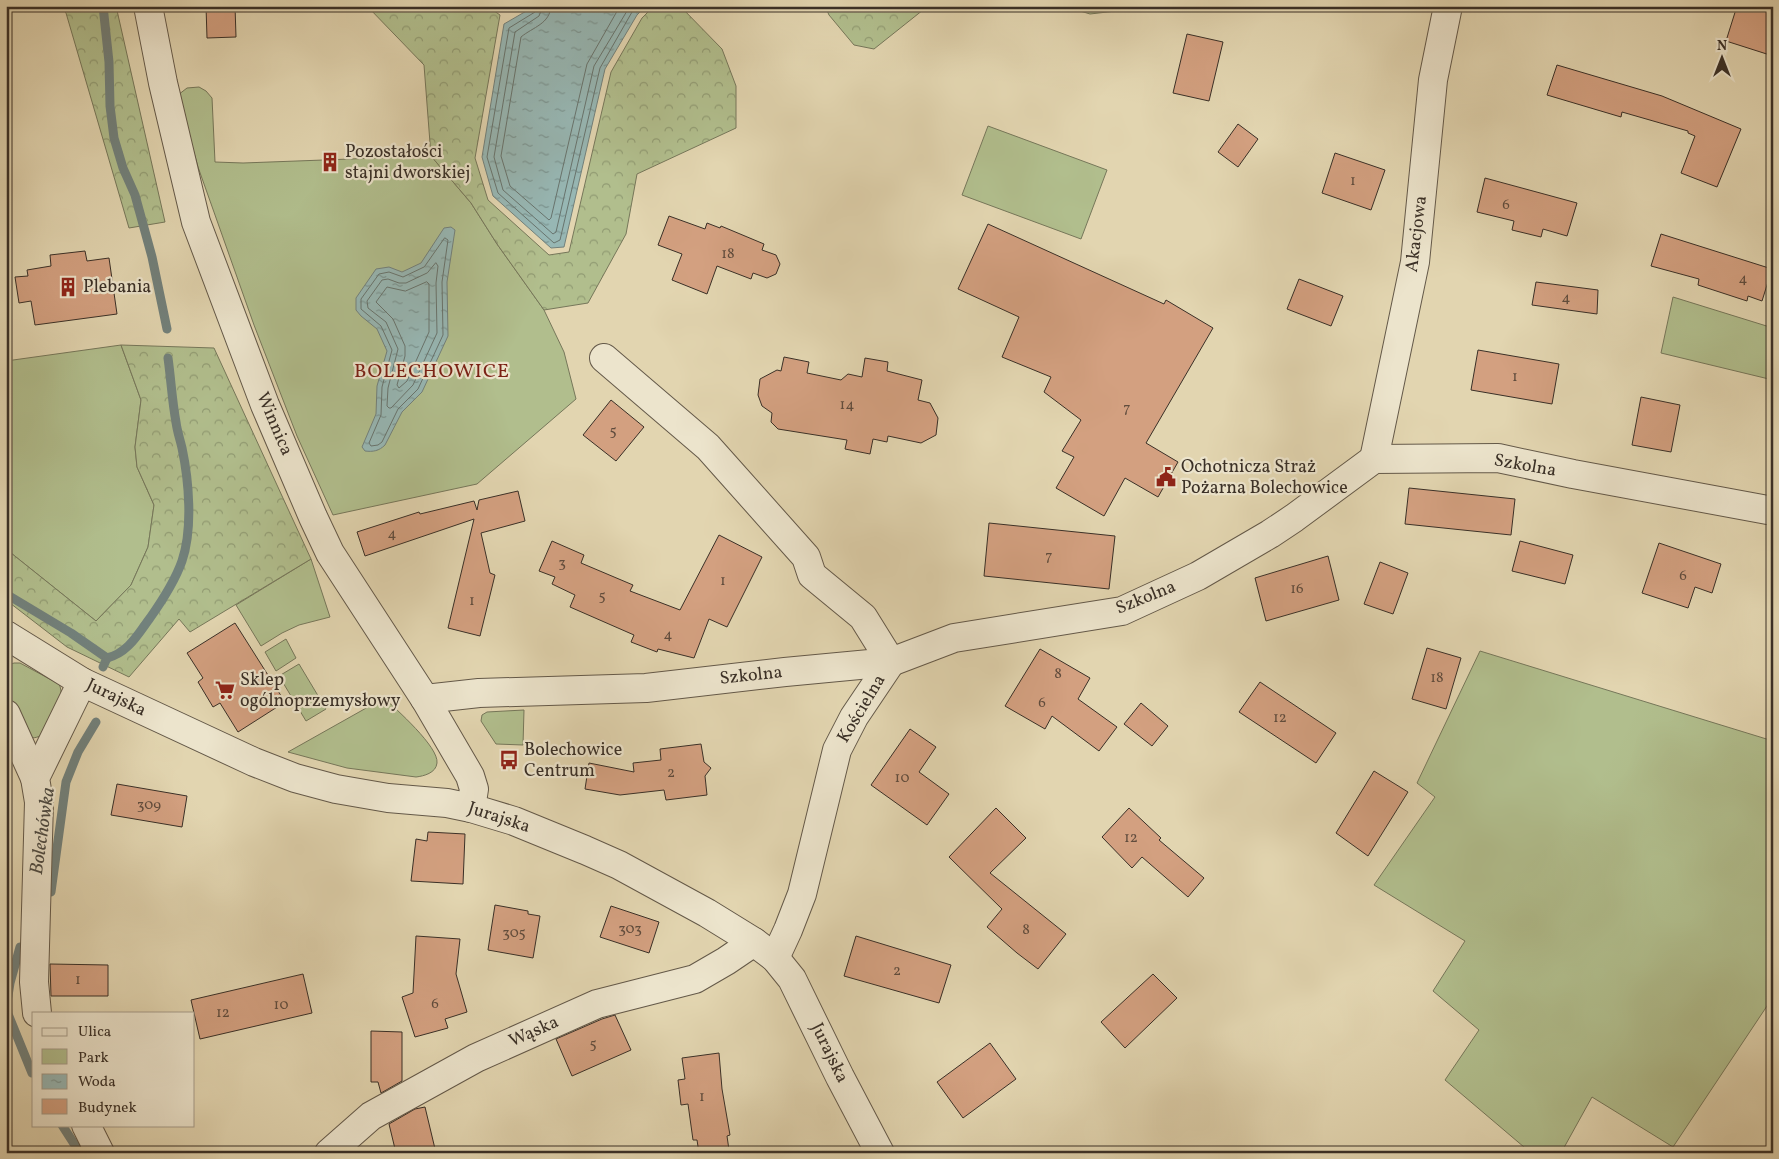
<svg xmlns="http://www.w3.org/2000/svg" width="1779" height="1159" viewBox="0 0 1779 1159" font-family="Vollkorn,serif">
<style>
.green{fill:#b1be8d;stroke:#76775a}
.forest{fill:url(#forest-crowns);stroke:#76775a}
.water{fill:url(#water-ripples);stroke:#72817c}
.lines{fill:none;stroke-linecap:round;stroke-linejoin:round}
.shore{stroke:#68746e;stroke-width:1}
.stream{stroke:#72817c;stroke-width:9}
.building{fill:#d3a080;stroke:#3a3027}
.minor-casing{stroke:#645949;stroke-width:30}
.minor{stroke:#ece4cc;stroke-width:28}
.labels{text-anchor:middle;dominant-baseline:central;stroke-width:4.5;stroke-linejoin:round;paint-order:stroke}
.number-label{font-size:15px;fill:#604c3d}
.poi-label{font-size:18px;fill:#3a3027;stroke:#ece4cc;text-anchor:start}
.street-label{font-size:18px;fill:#3a3027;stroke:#ece4cc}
.water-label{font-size:19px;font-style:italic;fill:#4d4b43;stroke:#ece4cc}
.quarter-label{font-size:20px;letter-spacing:1px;fill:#7a1f14;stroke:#ece4cc}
</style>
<defs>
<pattern id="forest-crowns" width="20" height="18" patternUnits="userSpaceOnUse" patternTransform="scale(1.25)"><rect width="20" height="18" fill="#b1be8d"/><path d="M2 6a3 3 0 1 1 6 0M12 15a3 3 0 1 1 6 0" fill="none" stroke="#919b73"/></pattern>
<pattern id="water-ripples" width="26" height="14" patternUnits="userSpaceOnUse" patternTransform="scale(1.25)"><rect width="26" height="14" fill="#97b7b4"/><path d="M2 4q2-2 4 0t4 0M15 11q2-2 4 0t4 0" fill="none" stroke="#7c9592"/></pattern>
</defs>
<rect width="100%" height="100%" fill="#e2d5b0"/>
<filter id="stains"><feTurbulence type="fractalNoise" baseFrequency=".004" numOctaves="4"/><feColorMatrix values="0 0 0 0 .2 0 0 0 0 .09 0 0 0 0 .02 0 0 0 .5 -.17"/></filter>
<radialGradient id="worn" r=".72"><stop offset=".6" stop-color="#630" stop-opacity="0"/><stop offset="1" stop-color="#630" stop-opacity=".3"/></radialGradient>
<g class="green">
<path d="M199,87L206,91L212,98L215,162L243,163L431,156L471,203L497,244L544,310L564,352L576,399L477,484L333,515L297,436L254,325L198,167L178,95L187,88Z"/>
<path d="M988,126L1107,170L1081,239L962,195Z"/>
<path d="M1673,297L1773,328V380L1661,353Z"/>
<path d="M121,345L141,400L135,447L137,467L154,505L148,547L131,585L96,621L6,549V361Z"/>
<path d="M311,559L330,617L299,625L282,633L261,646L236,605Z"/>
<path d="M286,639L296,658L276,671L265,652Z"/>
<path d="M1480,651L1773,741V997L1673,1147L1592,1097L1561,1153H1531L1445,1080L1479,1030L1433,991L1465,941L1374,885L1435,797L1417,783Z"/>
<path d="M14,663H20L59,684C67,700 50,721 42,735C35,739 28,739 22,734L6,700V666Z"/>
<path d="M299,664L326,709L306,721L279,676Z"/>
<path d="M384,698C396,709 439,747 437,763C436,773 424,776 416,777L347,768L288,752Z"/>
<path d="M524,710L523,745L496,744L481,721L482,715L487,712Z"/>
</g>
<g class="forest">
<path d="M60,6H116L165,222L129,228L66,13Z"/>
<path d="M367,6H487L500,15L475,158L488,200L549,255L569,252L611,72L642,18L654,6H680L722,49L736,86V128L637,174L626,234L588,303L544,310L497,244L471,203L431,156L424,65Z"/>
<path d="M825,6H928L874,49L854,45L829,15Z"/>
<path d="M1064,6H1133V9L1090,14Z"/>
<path d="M121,345L214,348L311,559L190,632L179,619L129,677L67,647L6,600V549L96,621L131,585L148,547L154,505L137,467L135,447L141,400Z"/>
</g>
<g class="water">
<path d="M535,6H646L637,15L605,69L564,247L551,248L493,196L482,157L504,24Z"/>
<path d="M451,227L455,230L447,282L448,336L422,392L402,412L385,445C379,451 373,452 365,451L362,447L376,414L377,386L387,351L377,329L361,316L356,310V298L376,269L389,267L402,272L421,263L444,228Z"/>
</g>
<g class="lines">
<g class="shore">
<path d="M537,6L535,12L509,28L487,157L498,193L554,243L560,240L600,68L632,12L638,6"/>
<path d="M543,6L539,16L515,32L494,157L503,190L553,234L556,232L594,66L630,6"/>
<path d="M551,6C550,24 533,27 521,37L501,156L510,186L549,220L551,218L587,64L620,6"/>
<path d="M445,238L448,240L442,282L443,335L418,389L398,409L382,442L378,445L371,446L369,443L381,415L382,387L392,350L381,326L361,309V299L379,274L389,272L403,277L424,267Z"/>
<path d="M436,263L438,266L436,283L437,333L413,385L391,408H389L387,406L388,388L398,349L386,322L368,308L367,301L382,280L388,279L399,283H406L427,273Z"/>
<path d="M427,282L429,284V332L407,381L399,388L397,385L405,356V346L393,319L376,302L387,287L405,291Z"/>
</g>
<g class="stream">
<path d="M103,6L109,62L110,106L114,138L123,168L135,195L152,257L167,329"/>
<path d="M6,594L71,633L107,658L103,667"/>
<path d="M107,658C128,653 138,634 150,618C162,601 175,581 182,561C193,529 189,481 182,448C180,439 177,431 176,422C172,401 171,379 168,358"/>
<path d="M51,892L66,782L78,752L96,722"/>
<path d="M20,947L10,983L7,1002L8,1014L32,1073"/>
<path d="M62,1125L80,1153"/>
</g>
</g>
<g class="building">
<path d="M206,6H235L236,37L207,38Z"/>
<path d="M1737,6H1773V56L1726,41Z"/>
<path d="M1187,34L1223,42L1209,101L1173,93Z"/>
<path d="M1557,65L1662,96L1741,129L1717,187L1681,173L1695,136L1688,133V131L1622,112L1621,117L1547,95Z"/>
<path d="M1238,124L1258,139L1238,167L1218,152Z"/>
<path d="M1335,153L1385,170L1371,210L1322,193Z"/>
<path d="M1485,178L1577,203L1567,236L1543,229L1541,237L1512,230L1514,221L1477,212Z"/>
<path d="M669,216L705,229L707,223L720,228L721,226L764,244L762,250L776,255L780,264L776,274L767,278L753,273L751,279L717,266L707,294L672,280L682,254L658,245Z"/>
<path d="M988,224L1164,304L1166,300L1213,328L1146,443L1178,462L1158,497L1125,478L1104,516L1056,488L1074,457L1062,451L1081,420L1044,392L1051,377L1002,357L1019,317L958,289Z"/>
<path d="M1661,234L1772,269L1762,301L1748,296L1747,301L1698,285L1699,279L1651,266Z"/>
<path d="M85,251L87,261L109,258L117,314L35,325L31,301L19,303L15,277L28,276L27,270L51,266L50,255Z"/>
<path d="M1299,279L1343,296L1331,326L1287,309Z"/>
<path d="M1536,282L1598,290L1597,314L1532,305Z"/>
<path d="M1478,350L1559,364L1552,404L1471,390Z"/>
<path d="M784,357L809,362L807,373L841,380L848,374L862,377L865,358L888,362L887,371L922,380L918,400L930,403L938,418L936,435L921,443L888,436L887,442L873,439L870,454L845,449L847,440L778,429L771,422L772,413L762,406L758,395L760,379L777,370L781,371Z"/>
<path d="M1641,397L1680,405L1671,452L1632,445Z"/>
<path d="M611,400L644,427L616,461L583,435Z"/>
<path d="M1409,488L1515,499L1511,535L1405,524Z"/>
<path d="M518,491L525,521L481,533L490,573L495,575L480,636L448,628L474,519L365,556L357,532L419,512L420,514L474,501L477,510L479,500Z"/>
<path d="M989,523L1115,536L1109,589L984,576Z"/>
<path d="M719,535L762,557L727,627L709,619L694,658L658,649L657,652L631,642L634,635L570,607L575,595L552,584L555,577L539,571L552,541L584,555L581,563L633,585L630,591L680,610Z"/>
<path d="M1520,541L1573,555L1565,584L1512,571Z"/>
<path d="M1659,543L1721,564L1712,593L1695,587L1688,608L1642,593Z"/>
<path d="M1328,556L1339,600L1266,621L1255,578Z"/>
<path d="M1380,562L1408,573L1393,614L1364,604Z"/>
<path d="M235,623L285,702L238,732L220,703L213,707L198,682L203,678L187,653Z"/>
<path d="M1427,648L1461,658L1446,709L1412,699Z"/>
<path d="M1040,649L1090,678L1078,699L1117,727L1099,751L1052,716L1045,729L1005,706Z"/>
<path d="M1260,682L1336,733L1316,763L1239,712Z"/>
<path d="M1141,703L1168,726L1152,746L1124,724Z"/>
<path d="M910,729L936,747L919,772L949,794L927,825L871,785Z"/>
<path d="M701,744L704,762L711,768L705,776L707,795L666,800L664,790L620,795L585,789L589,763L634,772L633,763L661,760L660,749Z"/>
<path d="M1374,771L1408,792L1368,856L1336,833Z"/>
<path d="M117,784L187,796L182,827L111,815Z"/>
<path d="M996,808L1026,838L990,873L1066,934L1038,969L1017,953L987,927L1002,909L949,857Z"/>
<path d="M1129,808L1161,838L1159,840L1204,878L1188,897L1142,857L1132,868L1102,837Z"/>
<path d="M428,832L465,834L463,884L411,881L416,839L427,841Z"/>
<path d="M495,905L528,911V914L540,916L533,958L488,950Z"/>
<path d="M611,906L659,922L649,953L600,937Z"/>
<path d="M416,936L460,939L456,974L467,1012L445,1019L448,1028L415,1037L402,997L413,993Z"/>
<path d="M856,936L951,965L939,1003L844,976Z"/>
<path d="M50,964L108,965V996H51Z"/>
<path d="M303,974L312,1013L200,1039L191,1000Z"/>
<path d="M1153,974L1177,998L1125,1048L1101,1022Z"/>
<path d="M615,1015L631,1050L572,1076L556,1039L602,1019Z"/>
<path d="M371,1031L402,1032V1081L381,1093L378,1082H371Z"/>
<path d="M990,1043L1016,1079L963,1118L937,1082Z"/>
<path d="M719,1053L722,1089L730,1135L727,1136L729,1150L699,1153L697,1140H693L688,1104L681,1105L678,1080L685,1079L682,1058Z"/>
<path d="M425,1107L436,1153H396L389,1124L415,1109Z"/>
</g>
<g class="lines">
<defs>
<g id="minor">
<path d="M148,6L163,83L196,222L265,405L313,517L330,553L425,699L470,776L474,789L471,808"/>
<path d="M604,358L708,447L806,557L812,575L863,617L891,662"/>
<path d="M1374,459L1415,262L1433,80L1448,6"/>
<path d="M6,635L82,682L254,762L295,778L336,789L388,798L447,803L471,808L514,821L585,850L619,865L707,913L754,942L775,958L792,979L840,1077L880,1153"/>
<path d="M425,699L479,693L646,688L785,672L891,662L954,638L1122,611L1198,576L1270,534L1294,518L1374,459L1498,458L1573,474L1773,511"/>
<path d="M6,714L35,778"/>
<path d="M775,958L788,930L802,894L837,750L854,717L891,662"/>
<path d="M37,1013L34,982L39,802L35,778L82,682"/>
<path d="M86,1125L100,1153"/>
<path d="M329,1153L371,1116L476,1058L597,1004L695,979L726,961L754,942"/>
</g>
</defs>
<use href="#minor" class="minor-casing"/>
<use href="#minor" class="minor"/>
</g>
<defs>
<symbol id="building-bare" viewBox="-9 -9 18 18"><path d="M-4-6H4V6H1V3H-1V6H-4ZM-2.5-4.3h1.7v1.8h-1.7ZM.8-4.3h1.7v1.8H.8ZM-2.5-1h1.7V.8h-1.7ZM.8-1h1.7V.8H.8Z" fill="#8f2418" stroke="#ece4cc" stroke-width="2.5" paint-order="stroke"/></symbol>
<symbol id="civic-bare" viewBox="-9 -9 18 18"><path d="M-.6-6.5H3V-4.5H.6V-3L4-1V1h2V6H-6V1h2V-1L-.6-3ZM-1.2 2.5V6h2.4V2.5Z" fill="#8f2418" stroke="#ece4cc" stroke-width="2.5" paint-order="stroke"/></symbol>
<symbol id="supermarket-bare" viewBox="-9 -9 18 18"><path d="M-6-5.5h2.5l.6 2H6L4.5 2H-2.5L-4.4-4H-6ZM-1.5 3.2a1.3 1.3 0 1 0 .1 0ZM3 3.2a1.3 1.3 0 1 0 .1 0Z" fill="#8f2418" stroke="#ece4cc" stroke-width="2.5" paint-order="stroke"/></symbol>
<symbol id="bus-bare" viewBox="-9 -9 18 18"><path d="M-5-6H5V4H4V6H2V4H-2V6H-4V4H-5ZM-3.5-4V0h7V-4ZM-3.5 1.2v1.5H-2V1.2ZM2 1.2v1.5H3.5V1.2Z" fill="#8f2418" stroke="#ece4cc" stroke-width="2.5" paint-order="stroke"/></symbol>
</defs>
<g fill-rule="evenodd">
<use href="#building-bare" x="316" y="148" width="28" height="28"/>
<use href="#building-bare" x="54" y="273" width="28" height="28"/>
<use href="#civic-bare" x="1152" y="463" width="28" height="28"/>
<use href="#supermarket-bare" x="211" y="676" width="28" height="28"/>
<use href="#bus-bare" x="495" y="746" width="28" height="28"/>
</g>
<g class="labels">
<g class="number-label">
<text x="1353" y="181">1</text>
<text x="1506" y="205">6</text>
<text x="728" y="254">18</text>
<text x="1743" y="279">4</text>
<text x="1566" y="298">4</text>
<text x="1515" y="377">1</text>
<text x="847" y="405">14</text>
<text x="1127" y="408">7</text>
<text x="613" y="431">5</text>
<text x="392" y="534">4</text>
<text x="1049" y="556">7</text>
<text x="562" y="563">3</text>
<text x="1683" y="576">6</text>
<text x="723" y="581">1</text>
<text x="1297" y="589">16</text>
<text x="602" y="596">5</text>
<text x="472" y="601">1</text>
<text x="668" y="635">4</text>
<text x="1058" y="674">8</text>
<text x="1437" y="678">18</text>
<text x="1042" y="703">6</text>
<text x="1280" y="718">12</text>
<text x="671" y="773">2</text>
<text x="902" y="778">10</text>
<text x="149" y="805">309</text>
<text x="1131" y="838">12</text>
<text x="630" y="929">303</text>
<text x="1026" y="930">8</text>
<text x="514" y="933">305</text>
<text x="897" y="971">2</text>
<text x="78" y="980">1</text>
<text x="435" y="1004">6</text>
<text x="281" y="1005">10</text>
<text x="223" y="1013">12</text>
<text x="593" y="1044">5</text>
<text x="702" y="1097">1</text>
</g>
<g class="poi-label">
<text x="345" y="152">Pozostałości<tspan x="345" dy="21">stajni dworskiej</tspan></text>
<text x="83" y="287">Plebania</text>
<text x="1181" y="467">Ochotnicza Straż<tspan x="1181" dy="21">Pożarna Bolechowice</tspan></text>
<text x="240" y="680">Sklep<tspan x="240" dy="21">ogólnoprzemysłowy</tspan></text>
<text x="524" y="750">Bolechowice<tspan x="524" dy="21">Centrum</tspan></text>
</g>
<g class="street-label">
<text transform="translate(1417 234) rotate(-83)">Akacjowa</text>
<text transform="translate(274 424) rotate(67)">Winnica</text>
<text transform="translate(1525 466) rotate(10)">Szkolna</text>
<text transform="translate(1146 598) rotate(-22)">Szkolna</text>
<text transform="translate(751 676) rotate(-6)">Szkolna</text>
<text transform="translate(116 698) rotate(26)">Jurajska</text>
<text transform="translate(862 709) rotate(-59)">Kościelna</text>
<text transform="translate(499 818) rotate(18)">Jurajska</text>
<text transform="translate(534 1032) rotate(-24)">Wąska</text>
<text transform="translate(829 1053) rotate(64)">Jurajska</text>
</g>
<g class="water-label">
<text transform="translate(43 831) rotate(-82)">Bolechówka</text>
</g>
<g class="quarter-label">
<text x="432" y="372">BOLECHOWICE</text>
</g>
</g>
<rect width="1779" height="1159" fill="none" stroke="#e2d5b0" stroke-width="25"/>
<rect x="8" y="8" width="1764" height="1144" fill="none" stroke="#3a3027" stroke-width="2.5"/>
<rect x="12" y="12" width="1754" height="1134" fill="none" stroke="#3a3027"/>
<rect x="32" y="1012" width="162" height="115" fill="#ece4cc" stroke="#a59c8a"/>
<rect x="42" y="1028" width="25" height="8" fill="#ece4cc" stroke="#a59c8a"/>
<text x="78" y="1036" font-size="15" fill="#3a3027">Ulica</text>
<rect x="42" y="1049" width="25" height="15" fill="#b1be8d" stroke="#a59c8a"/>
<text x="78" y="1062" font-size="15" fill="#3a3027">Park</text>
<rect x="42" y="1074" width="25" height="15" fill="url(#water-ripples)" stroke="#a59c8a"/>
<text x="78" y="1086" font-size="15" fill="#3a3027">Woda</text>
<rect x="42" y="1099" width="25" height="15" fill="#d3a080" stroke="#a59c8a"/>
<text x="78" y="1112" font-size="15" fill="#3a3027">Budynek</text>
<g transform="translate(1722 58)" stroke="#ece4cc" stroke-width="4" paint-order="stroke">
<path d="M0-4L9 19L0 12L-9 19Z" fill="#3a3027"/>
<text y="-8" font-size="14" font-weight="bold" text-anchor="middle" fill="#3a3027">N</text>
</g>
<rect width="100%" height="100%" filter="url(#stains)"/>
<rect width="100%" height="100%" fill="url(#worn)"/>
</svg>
